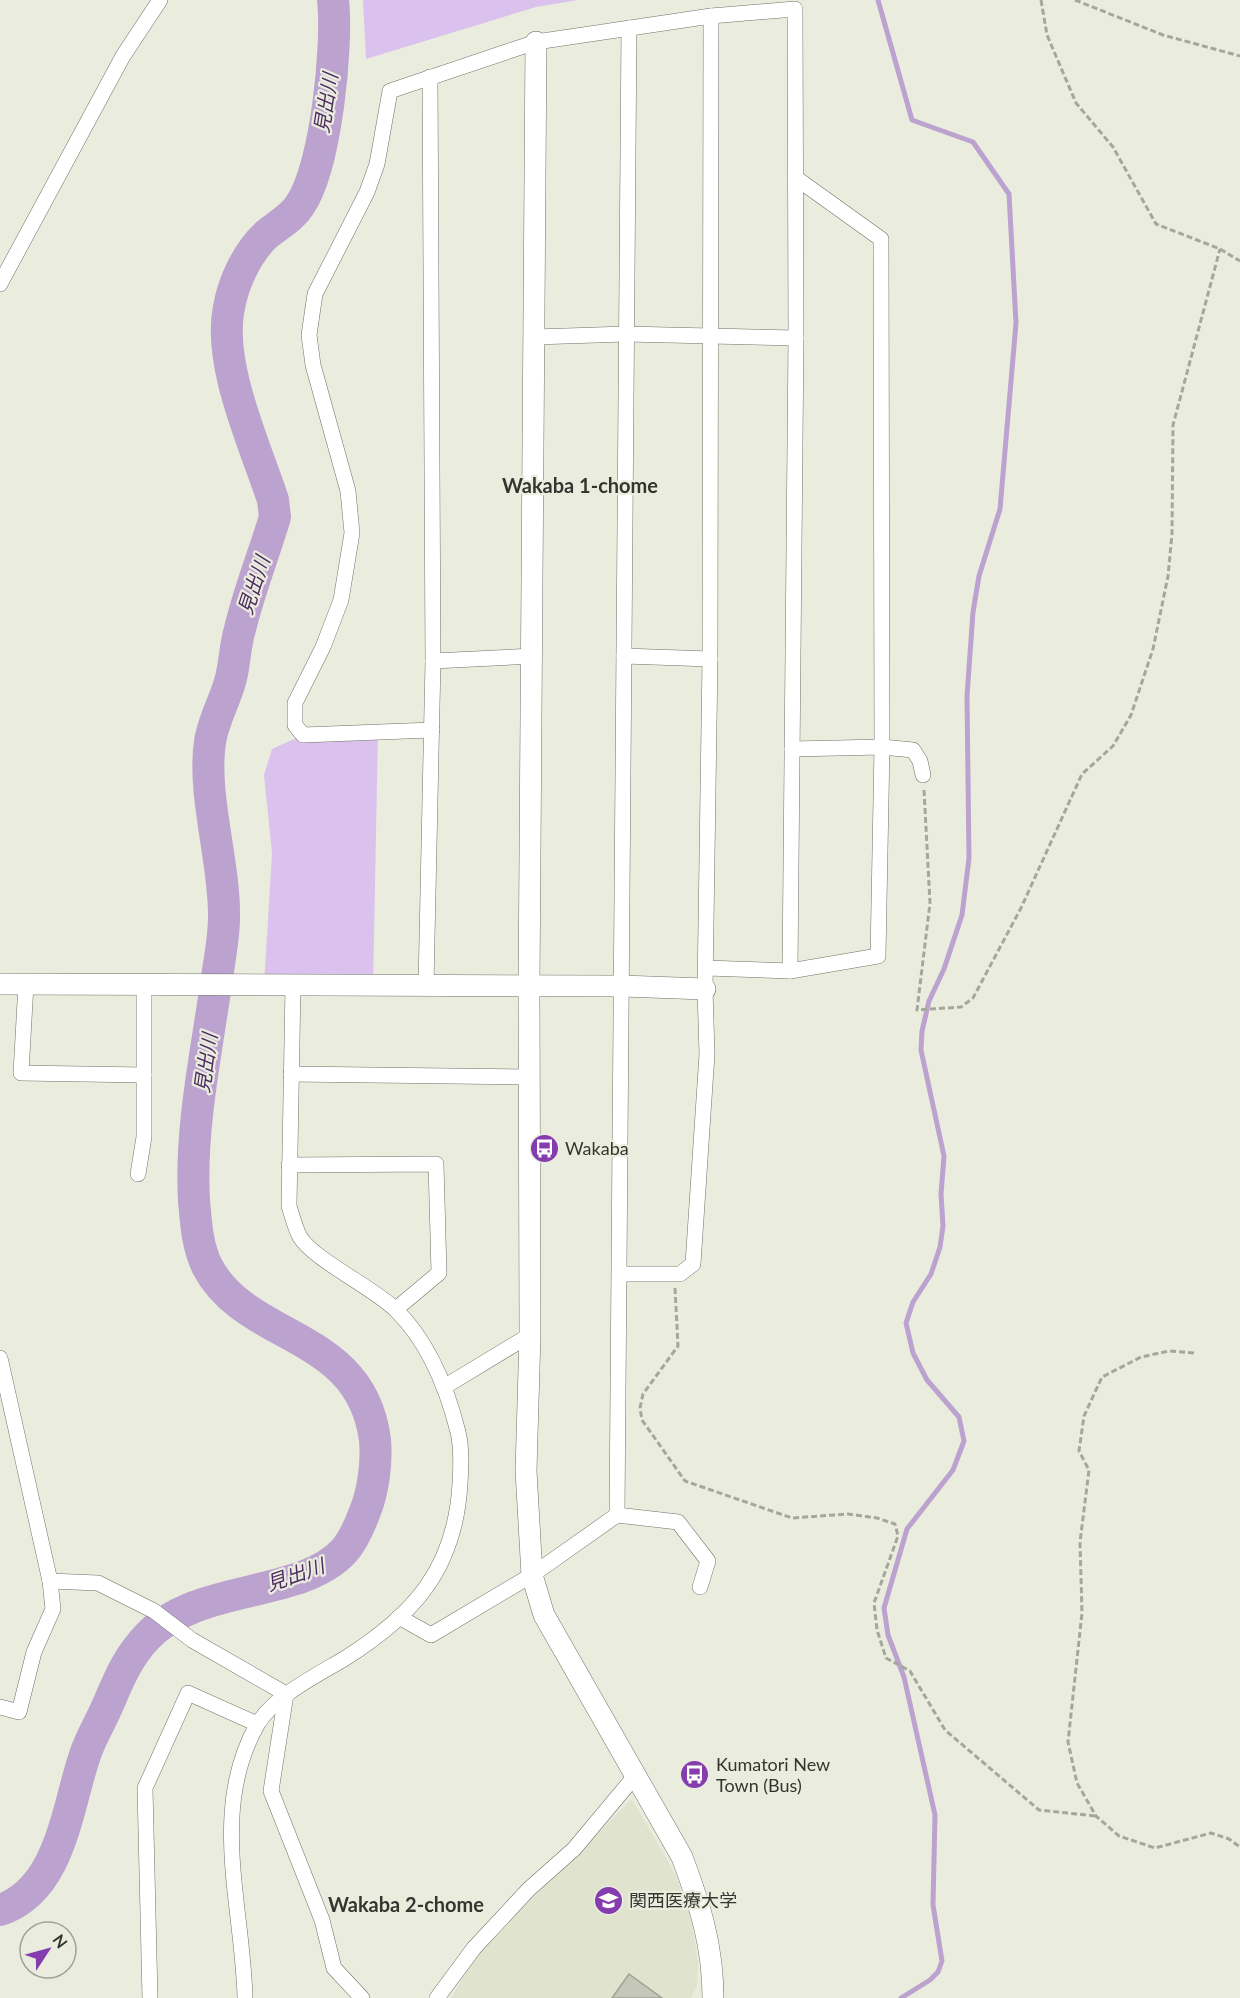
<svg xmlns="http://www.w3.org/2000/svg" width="1240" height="1998" viewBox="0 0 1240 1998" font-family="Lato,'Noto Sans JP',sans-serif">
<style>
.built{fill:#e0e3cd}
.green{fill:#dbc1ed}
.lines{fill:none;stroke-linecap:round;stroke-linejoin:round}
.stream{stroke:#bca2cf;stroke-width:5}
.river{stroke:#bca2cf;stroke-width:32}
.building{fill:#c5c8b9;stroke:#9ea193;stroke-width:1.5}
.street-casing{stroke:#6f7265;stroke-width:16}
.secondary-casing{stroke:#6f7265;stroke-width:22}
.path{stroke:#a5a79c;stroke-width:3;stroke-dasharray:6 3;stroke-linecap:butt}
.street{stroke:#fff;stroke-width:15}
.secondary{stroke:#fff;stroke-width:21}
.labels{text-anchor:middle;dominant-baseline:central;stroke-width:4.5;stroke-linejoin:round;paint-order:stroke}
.poi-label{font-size:18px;fill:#34352f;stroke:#eaedde;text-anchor:start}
.water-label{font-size:20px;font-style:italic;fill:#4f2d64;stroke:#eaedde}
.neighbourhood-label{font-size:20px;font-weight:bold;fill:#34352f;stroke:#eaedde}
</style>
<rect width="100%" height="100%" fill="#eaedde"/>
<path class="built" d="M632,1799L675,1874L690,1913L698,1962L697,1985L691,1998H451L479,1950Z"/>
<g class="green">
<path d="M363,0H578L536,7L366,59Z"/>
<path d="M378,732L373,987L264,986L272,853L264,775L272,749L303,735Z"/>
</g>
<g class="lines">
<path class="stream" d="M878,0L912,120L973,142L1009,194L1016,323L1000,509L979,576L973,612L967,696L969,858L962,915L944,969L929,1001L922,1031L921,1050L944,1156L941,1194L943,1226L940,1247L931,1274L913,1302L906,1323L913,1353L927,1380L959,1417L964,1441L953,1470L907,1529L884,1608L888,1635L904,1677L935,1815L933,1905L942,1961L938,1972L930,1980L901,1998"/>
<path class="river" d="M0,1910C61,1890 67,1807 85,1755C90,1739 99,1725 106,1709C118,1682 126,1659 147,1637C197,1583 300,1599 344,1551C353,1541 359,1527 364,1514C373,1493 377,1464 375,1440C361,1330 247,1343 207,1266C197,1245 196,1223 194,1200C190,1128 206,1055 216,984C219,962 224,939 224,917C225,863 202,794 210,742C213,720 226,699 231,678C235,662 235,645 240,629C249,591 264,554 275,517L273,500C255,445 217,364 229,307C234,281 247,253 266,235C278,225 292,218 300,205C326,167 338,46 333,0"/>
</g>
<path class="building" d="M629,1974L662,1998H612Z"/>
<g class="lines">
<defs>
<g id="street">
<path d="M0,284L123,56L160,0"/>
<path d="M535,337L626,334L796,338"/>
<path d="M624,656L710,659"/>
<path d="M433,661L533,656"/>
<path d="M432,730L303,735L295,725V703L323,647L341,600L352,533L348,491L313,365L309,335L315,294L367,192L377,164L390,91L536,42L711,16L795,9L796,338L790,971"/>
<path d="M792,749L882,747L913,750L920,761L923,775"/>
<path d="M706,968L790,971L878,956L882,747L881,239L796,178"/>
<path d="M26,984L21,1073L144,1075"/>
<path d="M426,985L433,661L430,77"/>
<path d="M291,1074L529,1077"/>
<path d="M289,1165L436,1164L439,1273L396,1309"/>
<path d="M138,1174L144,1137V985"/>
<path d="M620,1274H680L693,1264L707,1054L705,989L710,659L711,16"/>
<path d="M0,1358L50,1581L53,1609L34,1652L19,1712L0,1707"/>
<path d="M444,1387L530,1335"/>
<path d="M617,1515L629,28"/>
<path d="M50,1581L98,1583L154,1611L192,1640L286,1694"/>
<path d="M399,1617L431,1635L532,1575L617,1515L678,1522L708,1561L700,1587"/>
<path d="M286,1694L271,1791L322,1920L334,1968L362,1998"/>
<path d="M150,1998L145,1788L188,1693L257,1724"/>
<path d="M245,1998C243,1907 209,1810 257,1725C273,1697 317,1675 344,1659C414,1615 455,1569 460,1484C461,1467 462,1448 458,1432C447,1388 428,1341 395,1309C372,1287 313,1259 300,1237C295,1228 292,1215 289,1206L293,987"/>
<path d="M437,1998L474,1948L529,1889L574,1849L635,1776"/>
</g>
<g id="secondary">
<path d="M536,42L529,987L530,1335L526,1471L532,1575L544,1615L682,1857C700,1905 713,1946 713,1998"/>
<path d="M0,984L622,986L705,989"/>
</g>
</defs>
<use href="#street" class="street-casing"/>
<use href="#secondary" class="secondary-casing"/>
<g class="path">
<path d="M1041,0L1047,35L1076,103L1113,147L1156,224L1220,249L1240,261"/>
<path d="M1075,0L1163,35L1240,56"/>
<path d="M924,790L930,903L917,1010L961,1007L973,998L1021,908L1082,774L1113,746L1131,715L1153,649L1168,576L1172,534L1173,425L1220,249"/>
<path d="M675,1288L678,1346L643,1394L640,1408L642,1420L685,1481L792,1518L848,1514L877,1518L895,1524L898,1536L874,1603L877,1630L886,1658L910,1671L945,1730L1039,1810L1096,1816"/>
<path d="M1194,1353L1169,1351L1141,1357L1102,1377L1084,1416L1079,1451L1089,1470L1080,1542L1082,1613L1068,1742L1077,1783L1096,1816L1119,1836L1155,1848L1211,1833L1229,1839L1240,1847"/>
</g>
<use href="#street" class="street"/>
<use href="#secondary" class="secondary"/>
</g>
<defs>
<symbol id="bus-disc" viewBox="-11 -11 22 22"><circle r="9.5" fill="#853caf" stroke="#eaedde"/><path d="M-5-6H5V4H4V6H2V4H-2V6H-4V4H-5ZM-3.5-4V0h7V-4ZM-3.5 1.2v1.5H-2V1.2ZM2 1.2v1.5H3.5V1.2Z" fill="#fff"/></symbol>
<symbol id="university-disc" viewBox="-11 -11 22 22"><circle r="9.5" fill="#853caf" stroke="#eaedde"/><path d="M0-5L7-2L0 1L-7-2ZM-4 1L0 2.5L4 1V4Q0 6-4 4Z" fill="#fff"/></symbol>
</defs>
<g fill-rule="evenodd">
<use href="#bus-disc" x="528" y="1132" width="33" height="33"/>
<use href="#bus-disc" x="678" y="1758" width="33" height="33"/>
<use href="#university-disc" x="592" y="1884" width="33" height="33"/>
</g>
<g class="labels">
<g class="poi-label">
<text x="565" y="1148">Wakaba</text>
<text x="716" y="1764">Kumatori New<tspan x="716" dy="21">Town (Bus)</tspan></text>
<text x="629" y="1900">関西医療大学</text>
</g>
<g class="water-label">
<text transform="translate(325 103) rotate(-81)">見出川</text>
<text transform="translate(253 585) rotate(-72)">見出川</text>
<text transform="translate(205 1063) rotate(-82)">見出川</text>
<text transform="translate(295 1574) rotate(-19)">見出川</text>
</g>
<g class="neighbourhood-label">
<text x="580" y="485">Wakaba 1-chome</text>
<text x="406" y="1904">Wakaba 2-chome</text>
</g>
</g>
<g transform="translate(48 1950) rotate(54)"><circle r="28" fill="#eaedde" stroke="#a1a398" stroke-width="1.5"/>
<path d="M0-4.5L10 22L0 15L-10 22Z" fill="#853caf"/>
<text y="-9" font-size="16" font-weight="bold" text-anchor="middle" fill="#34352f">N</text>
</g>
</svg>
